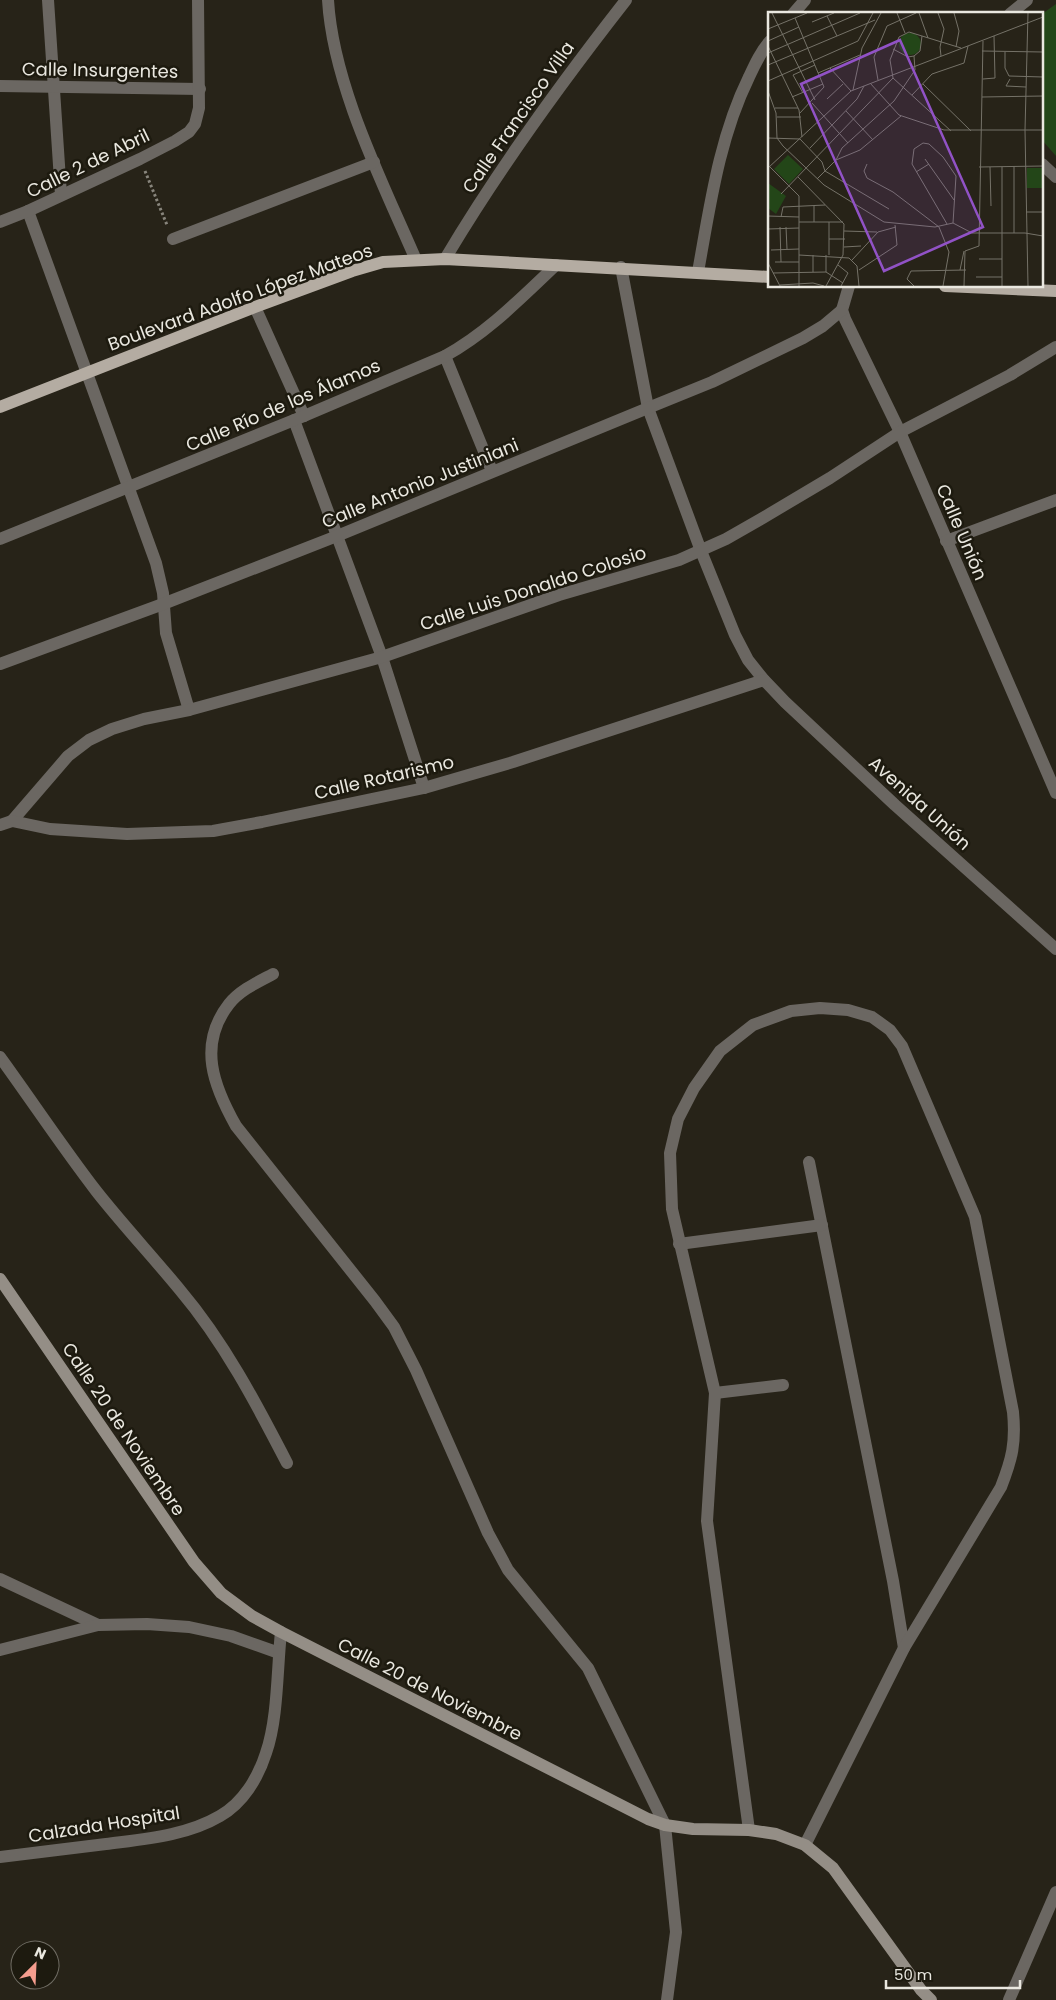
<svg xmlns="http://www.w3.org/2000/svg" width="1056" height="2000" viewBox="0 0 1056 2000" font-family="Poppins,sans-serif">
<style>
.green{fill:#234618}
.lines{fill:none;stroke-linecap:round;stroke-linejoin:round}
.path{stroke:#88857c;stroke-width:3;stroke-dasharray:2.5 2.5;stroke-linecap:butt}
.street{stroke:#6b6762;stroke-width:12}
.secondary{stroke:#948e86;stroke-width:12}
.primary{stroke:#b4aca2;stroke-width:12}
.labels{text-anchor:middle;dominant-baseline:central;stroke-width:5;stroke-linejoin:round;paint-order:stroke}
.street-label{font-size:18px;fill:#eae8e0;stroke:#1d1a0f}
.inset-road{fill:none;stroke:#757268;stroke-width:1}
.view{fill:#9152c6;fill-opacity:0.15;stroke:#9152c6;stroke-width:2.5}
.inset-edge{fill:none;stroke:#eae8e0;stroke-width:2.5}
</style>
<rect width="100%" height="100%" fill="#272318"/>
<path class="green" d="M1056,4V156L1042,140V14Z"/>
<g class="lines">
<path class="path" d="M145,171L167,225"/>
<g class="street">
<path d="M48,0L61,195"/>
<path d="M328,0C333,85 382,181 416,260"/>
<path d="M793,14L805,0"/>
<path d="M1010,14L1027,0"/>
<path d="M0,86L200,89"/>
<path d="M1042,164L1056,177"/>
<path d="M28,211L156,563L163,593L166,633L189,710"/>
<path d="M0,222L28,211L140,159L175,141L189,132L195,124L199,108L198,0"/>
<path d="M173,239L374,162"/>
<path d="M445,259C499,168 561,83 626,0"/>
<path d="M621,267L648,408L701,551L735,635L748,660L764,680L785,702L895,805L1056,949"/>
<path d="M698,272C710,206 719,138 749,77C755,64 761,51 770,41"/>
<path d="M849,286L842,310L845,319L900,432L1056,793"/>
<path d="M255,307L304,416"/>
<path d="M445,356L492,471"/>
<path d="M294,420L382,657L424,788"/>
<path d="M0,539L304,416L445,356C487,333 521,298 556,265"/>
<path d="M946,541L1056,500"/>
<path d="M0,664L163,604L337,536L648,408L712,382L803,338L823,326L842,310"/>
<path d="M12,821L68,756L89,740L112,729L144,719L189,710L382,657L559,595L679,560L726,539L761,519L830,478L900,432L1010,375L1056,347"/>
<path d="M0,825L12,821L50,829L127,834L213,831L262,822L424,788L513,762L764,680"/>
<path d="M273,974C258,982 240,990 229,1004C197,1045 214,1087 236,1126L375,1301L394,1327L416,1370L488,1533L508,1570L588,1668L665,1825L676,1932L667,2000"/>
<path d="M0,1057C32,1101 63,1148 97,1192C123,1225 153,1257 180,1290C224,1342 256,1403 287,1463"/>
<path d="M809,1162L893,1581L904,1648"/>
<path d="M679,1244L822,1225"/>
<path d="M715,1393L783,1385"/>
<path d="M0,1579L98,1625"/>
<path d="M0,1650L98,1625L147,1624L189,1627L231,1636L279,1653"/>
<path d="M749,1830L707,1521L715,1393L672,1209L670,1153L678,1119L694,1088L720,1051L753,1025L791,1011L820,1008L848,1010L872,1017L890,1030L902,1046L975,1217L1013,1412C1016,1443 1012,1459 1001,1487L904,1648L805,1845"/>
<path d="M0,1857C35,1853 71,1848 106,1844C144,1839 186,1836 220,1816C243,1803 258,1778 266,1753C278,1719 277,1669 281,1632"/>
<path d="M1009,2000L1056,1892"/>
</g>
<path class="secondary" d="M0,1279L194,1562L221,1593L252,1616L281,1632L648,1819L665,1825L693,1829L749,1830L776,1834L805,1845L833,1868L921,1990L931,2000"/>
<g class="primary">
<path d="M945,286L1056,291"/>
<path d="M0,407L255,307L352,271L383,262L445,259L770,277"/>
</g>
</g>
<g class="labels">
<g class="street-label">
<text transform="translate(100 70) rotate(1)">Calle Insurgentes</text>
<text transform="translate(518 117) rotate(-55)">Calle Francisco Villa</text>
<text transform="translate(88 163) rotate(-26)">Calle 2 de Abril</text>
<text transform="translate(240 297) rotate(-20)">Boulevard Adolfo López Mateos</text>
<text transform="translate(283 405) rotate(-23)">Calle Río de los Álamos</text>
<text transform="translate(420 483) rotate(-22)">Calle Antonio Justiniani</text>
<text transform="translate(962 532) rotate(67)">Calle Unión</text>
<text transform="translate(533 588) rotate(-18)">Calle Luis Donaldo Colosio</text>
<text transform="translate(384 777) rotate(-13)">Calle Rotarismo</text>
<text transform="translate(920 803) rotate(42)">Avenida Unión</text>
<text transform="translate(124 1429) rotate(56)">Calle 20 de Noviembre</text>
<text transform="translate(430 1689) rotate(27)">Calle 20 de Noviembre</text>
<text transform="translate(104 1824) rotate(-9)">Calzada Hospital</text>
</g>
</g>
<g transform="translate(768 12)">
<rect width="275" height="275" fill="#272318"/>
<path d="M131 32a11 11 0 1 1 22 0a11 11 0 1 1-22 0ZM20,143L35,157L21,172L6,157ZM259,156H275V176H259ZM0,171L18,184L8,202L0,196Z" fill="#234618"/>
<path class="inset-road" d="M4,1L47,88M129,1L137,21M151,1L160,26M170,1L176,17L172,35L173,44M186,1L191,19L188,35M59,4L69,24M27,6L56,75L32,101M44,10L66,1M0,17L39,1M0,29L31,15M0,34L31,98L34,125M125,37L140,45L146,44L152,39L154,24M214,39L275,40M237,40V56L241,64L275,65M0,41L92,1M0,53L107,8M62,56L83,79M50,61L92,43M215,67L227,66L226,24M242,67L238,74L258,75M110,68L106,45L119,14L148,1M0,69L90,29L105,1M102,71L131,103L176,118H275M155,72L203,119M85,78L94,36L113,1M0,79L8,101L9,126L15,134L56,173L116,210L167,215L185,211L204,221H257L275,224M35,81L25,63L47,53M144,83L164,62L196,51L200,34M24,85L55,72M214,85L275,84M59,87L75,72M44,91L80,131M7,96H30M78,99L105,128M9,105H33M183,119L125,66L122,48L131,25L141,20L193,36M0,126L32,127L54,150L57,159L121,197M42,136L89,87L96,74M157,147L186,188M68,148L74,136L126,89L147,58L146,44M99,152L96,159L99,166L125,180L171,215L181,240L175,274M0,153L31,184V274M211,155L275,154M222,155L223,194M0,156L83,79L275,5M148,160L161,152M30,165L76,212L75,243L58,274M49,167L68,148L92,138L133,104M13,182L125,66M258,200H275M0,204L31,205M13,205L15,195L57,193M31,210H75M46,210V194M61,210V243M179,212L144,152L146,137L155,131L161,132L175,145L188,164L185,211M12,215L13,250M18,215L19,237M0,217L31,216M76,219L109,220M246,221V154M61,227H77M76,235L93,234M3,238L31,237M31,243L81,246L89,254L91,274M211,247H234M84,248L110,220L128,215M7,250H31M0,251L12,274M70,253L80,261L73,274M91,258L129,233L127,213M192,258L196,239M45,260V243M58,260V243M5,261L58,260L75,271M208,265H234M12,273L45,271L56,274M146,274L139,267L143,259L198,258M196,274L197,239L211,234L215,29M234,274V155M260,274L257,118L260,1"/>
<path class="view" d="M132,28L215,215L116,259L33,72Z"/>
<rect width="275" height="275" class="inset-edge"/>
</g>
<g transform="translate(35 1965) rotate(24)"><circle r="24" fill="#1d1a0f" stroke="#6f6c63"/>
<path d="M0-4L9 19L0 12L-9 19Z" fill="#f59d8e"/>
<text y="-8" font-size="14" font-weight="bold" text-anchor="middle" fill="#eae8e0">N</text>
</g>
<path d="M886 1980v8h134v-8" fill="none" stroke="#eae8e0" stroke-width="2.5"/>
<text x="894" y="1980" font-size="15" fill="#eae8e0" stroke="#1d1a0f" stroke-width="4" paint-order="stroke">50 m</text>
</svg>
